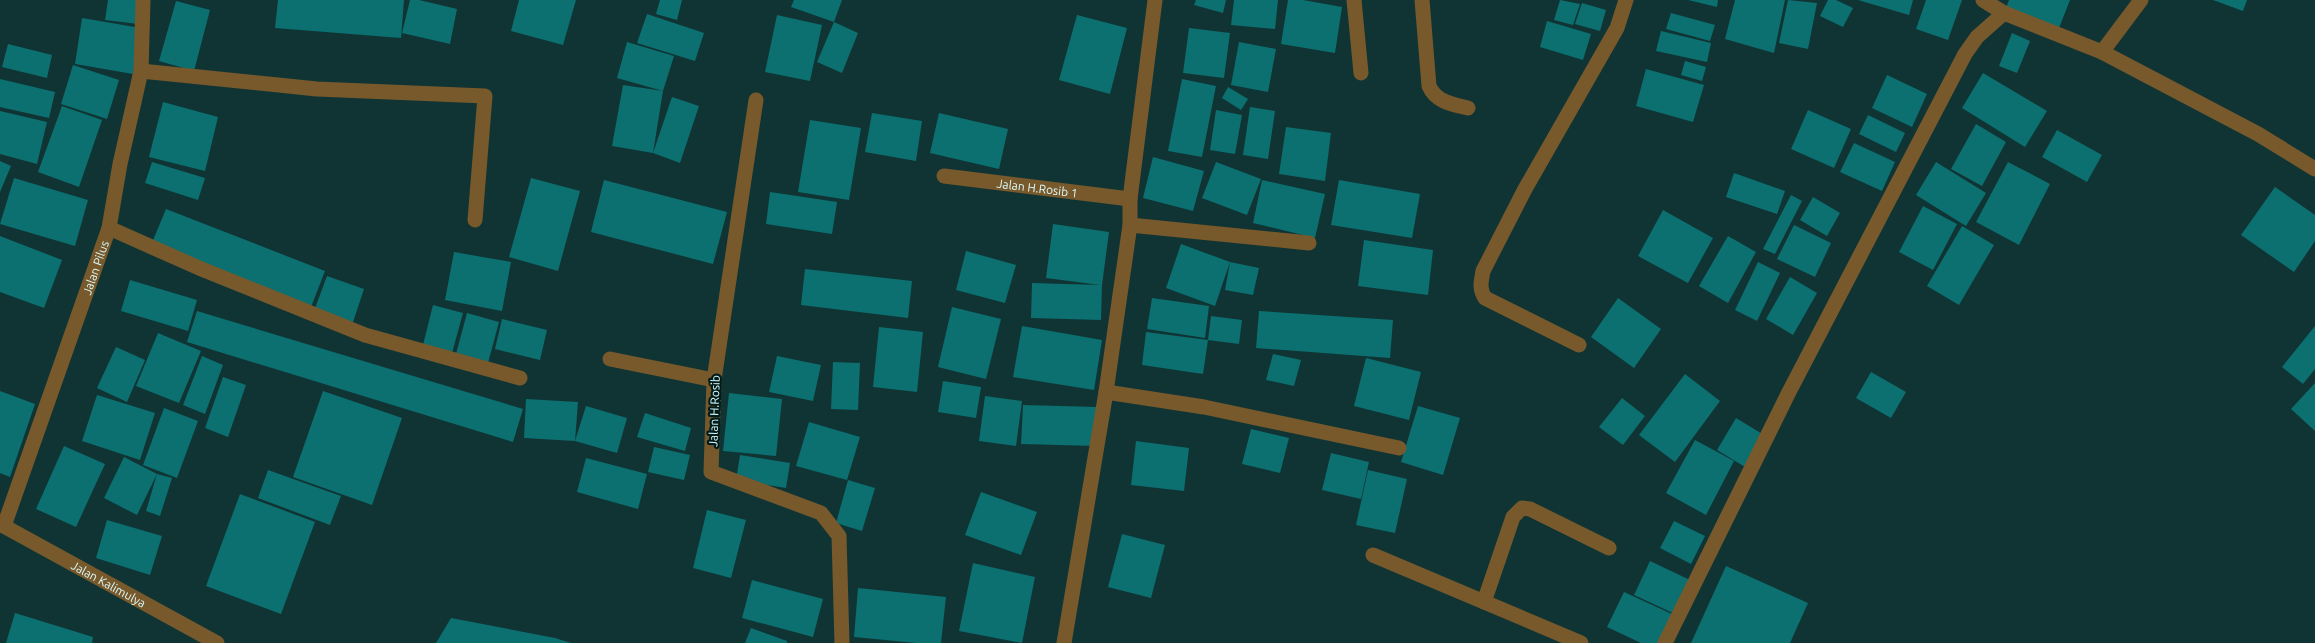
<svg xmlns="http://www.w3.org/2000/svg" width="2315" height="643" viewBox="0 0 2315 643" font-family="Ubuntu,sans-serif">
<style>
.building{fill:#0c6f70}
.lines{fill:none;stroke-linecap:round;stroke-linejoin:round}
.minor{stroke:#77592c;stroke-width:15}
.labels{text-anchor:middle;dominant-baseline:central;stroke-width:4.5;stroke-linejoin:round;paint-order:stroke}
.street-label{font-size:12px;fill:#dafbfa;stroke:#001b1b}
</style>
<rect width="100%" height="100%" fill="#103434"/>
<g class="building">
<path d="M108,0H141L138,24L105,20Z"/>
<path d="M278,0H404L401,38L275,28Z"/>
<path d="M410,0H419L457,9L450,44L402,33Z"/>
<path d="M519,0H576L563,45L511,31Z"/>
<path d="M660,0H682L677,20L656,14Z"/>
<path d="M794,0H842L834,22L791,7Z"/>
<path d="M1196,0H1226L1223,13L1194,5Z"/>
<path d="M1234,0H1278L1275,29L1231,25Z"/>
<path d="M1288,0H1303L1342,7L1335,53L1281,44Z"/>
<path d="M1560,0L1580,4L1573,25L1554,20Z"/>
<path d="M1688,0H1718L1717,7Z"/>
<path d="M1735,0H1785L1774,53L1725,39Z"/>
<path d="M1788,0L1817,3L1808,49L1779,43Z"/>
<path d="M1828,0H1836L1853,8L1843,27L1820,16Z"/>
<path d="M1858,0H1913L1909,15Z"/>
<path d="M1926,0H1962L1948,40L1916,29Z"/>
<path d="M2009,0H2070L2059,28L2006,8Z"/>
<path d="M2213,0H2247L2243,11Z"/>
<path d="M176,1L210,10L194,71L159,61Z"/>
<path d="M1582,3L1606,10L1600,31L1575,24Z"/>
<path d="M1671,13L1715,25L1710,41L1666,29Z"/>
<path d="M647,14L704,33L695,61L637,43Z"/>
<path d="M777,15L822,25L810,81L765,72Z"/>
<path d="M1077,15L1127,28L1110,94L1059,80Z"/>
<path d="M82,18L141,28L133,74L75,64Z"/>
<path d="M1547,21L1591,34L1583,60L1540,47Z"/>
<path d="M834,22L858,33L842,73L817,62Z"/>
<path d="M1189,28L1230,33L1224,78L1183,73Z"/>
<path d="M1661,31L1711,43L1707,62L1656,51Z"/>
<path d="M2012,33L2030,41L2017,73L1999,66Z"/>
<path d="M627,42L674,56L663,91L653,153L612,146L623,85L663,91L617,78Z"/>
<path d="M1239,42L1276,49L1268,92L1231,85Z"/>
<path d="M8,44L52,55L47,78L2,67Z"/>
<path d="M1685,61L1706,67L1702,81L1681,75Z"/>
<path d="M73,65L119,80L107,119L61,104Z"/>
<path d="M1646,69L1704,85L1693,122L1636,106Z"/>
<path d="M1983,73L2047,111L2025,147L1962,108Z"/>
<path d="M1887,75L1927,94L1912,127L1872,108Z"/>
<path d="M0,79L55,92L49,118L0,107Z"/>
<path d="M1182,79L1216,86L1202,157L1168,151Z"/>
<path d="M1228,87L1248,99L1241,110L1222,98Z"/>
<path d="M672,97L699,106L680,163L653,153Z"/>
<path d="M163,102L218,117L205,171L149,157Z"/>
<path d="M62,106L102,120L79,187L38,172Z"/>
<path d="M1250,107L1275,111L1268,159L1243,155Z"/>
<path d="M1216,110L1242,115L1235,154L1210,150Z"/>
<path d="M1808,110L1851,129L1834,168L1791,149Z"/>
<path d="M0,111L47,122L37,164L0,154Z"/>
<path d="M872,113L922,121L916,161L865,152Z"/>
<path d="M939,113L1008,129L999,169L930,153Z"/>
<path d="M1868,115L1905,133L1896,152L1859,134Z"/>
<path d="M810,120L861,128L849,200L798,192Z"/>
<path d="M1976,124L2006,142L1982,186L1951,169Z"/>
<path d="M1286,127L1331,133L1325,181L1279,174Z"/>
<path d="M2057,130L2102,155L2087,182L2042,157Z"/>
<path d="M1854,143L1895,162L1882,191L1840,172Z"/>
<path d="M1153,157L1204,171L1193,211L1143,198Z"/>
<path d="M0,161L11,166L0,192Z"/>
<path d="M152,162L205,178L198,200L145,183Z"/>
<path d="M1216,162L1261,179L1247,215L1202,198Z"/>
<path d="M1936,162L1986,193L1966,226L1916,195Z"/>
<path d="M2008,162L2050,184L2019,245L1976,222Z"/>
<path d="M1734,173L1785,191L1777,214L1726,197Z"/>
<path d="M14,178L88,200L75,246L0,224Z"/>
<path d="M531,178L580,191L558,271L509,257Z"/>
<path d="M604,180L727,212L713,264L591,232Z"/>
<path d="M1262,180L1325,194L1315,238L1253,223Z"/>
<path d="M1339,180L1420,194L1412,238L1331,225Z"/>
<path d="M2275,187L2315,215V241L2294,272L2241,235Z"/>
<path d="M770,192L837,202L832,234L766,224Z"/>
<path d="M1791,195L1802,201L1775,254L1763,249Z"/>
<path d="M1813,197L1840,213L1827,236L1800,220Z"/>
<path d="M1923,206L1957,224L1933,270L1899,252Z"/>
<path d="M166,209L325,271L311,307L151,245Z"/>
<path d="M1663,210L1713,238L1688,283L1638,256Z"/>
<path d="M1053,224L1109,232L1102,285L1101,320L1031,318L1032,283L1100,285L1046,278Z"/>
<path d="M1794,225L1831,243L1815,277L1777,259Z"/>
<path d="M1962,226L1994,245L1959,305L1927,286Z"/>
<path d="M0,236L62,260L44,308L0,292Z"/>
<path d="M1728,236L1756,252L1728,303L1699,286Z"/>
<path d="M1364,240L1433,250L1428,295L1358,286Z"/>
<path d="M1181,244L1230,262L1259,268L1253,295L1225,290L1230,262L1215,306L1166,288Z"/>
<path d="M966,251L1016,265L1005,303L956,290Z"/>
<path d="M454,252L511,262L502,311L445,300Z"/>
<path d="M1758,262L1780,273L1757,321L1735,310Z"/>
<path d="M805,269L912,281L908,318L801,305Z"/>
<path d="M327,276L364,289L352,325L314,311Z"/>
<path d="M1790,277L1817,293L1793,335L1766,319Z"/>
<path d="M130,280L197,300L188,331L121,311Z"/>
<path d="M1152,298L1209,306L1205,338L1147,329Z"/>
<path d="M1618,298L1661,329L1634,368L1591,337Z"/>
<path d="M433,305L463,313L452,353L423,345Z"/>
<path d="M952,307L1001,319L986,379L938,367Z"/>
<path d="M197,311L523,409L513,442L187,342Z"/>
<path d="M1259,311L1393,320L1390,358L1256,348Z"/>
<path d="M467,313L499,322L488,363L456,354Z"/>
<path d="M1211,316L1242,320L1239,344L1208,340Z"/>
<path d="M502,319L547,330L540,360L495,349Z"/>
<path d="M1022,326L1102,340L1094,390L1013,377Z"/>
<path d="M2315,326V369L2303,384L2282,367Z"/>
<path d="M879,327L923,332L917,392L873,387Z"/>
<path d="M1146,332L1208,340L1203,374L1142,365Z"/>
<path d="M158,333L201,351L179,403L136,386Z"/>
<path d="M116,347L145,360L127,402L97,388Z"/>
<path d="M1273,354L1301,360L1294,386L1266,380Z"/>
<path d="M202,356L223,365L205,414L183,405Z"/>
<path d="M777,356L821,365L813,401L769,392Z"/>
<path d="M1366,358L1421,372L1409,420L1354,406Z"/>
<path d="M833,362L860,363L858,410L831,409Z"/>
<path d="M1871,372L1906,392L1891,418L1856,398Z"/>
<path d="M1685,374L1720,401L1675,462L1639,435Z"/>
<path d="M223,377L246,385L228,437L205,428Z"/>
<path d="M943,381L981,387L976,418L938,412Z"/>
<path d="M2315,383V431L2291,409Z"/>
<path d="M0,391L35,404L10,477L0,473Z"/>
<path d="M323,391L402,418L372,505L293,477Z"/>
<path d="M729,393L782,399L776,456L723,451Z"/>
<path d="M97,395L155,413L140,460L82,441Z"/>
<path d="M985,396L1022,401L1016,446L979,441Z"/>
<path d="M1622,398L1645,416L1623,445L1599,427Z"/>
<path d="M526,399L578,402L575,441L586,406L627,418L617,453L575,441L524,438Z"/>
<path d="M1023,405L1097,407L1096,446L1021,444Z"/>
<path d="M1418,406L1460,418L1443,475L1401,462Z"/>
<path d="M164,408L198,421L177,478L143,465Z"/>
<path d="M645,413L691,428L685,451L637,437Z"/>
<path d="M1736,418L1764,435L1745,467L1717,450Z"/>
<path d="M809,422L860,437L847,480L796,466Z"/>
<path d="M1251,429L1289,438L1280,473L1242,464Z"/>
<path d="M1695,440L1734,461L1706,515L1666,493Z"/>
<path d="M1136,441L1189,448L1184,491L1131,485Z"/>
<path d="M64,446L105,464L76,527L36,509Z"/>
<path d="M654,447L690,455L684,480L648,472Z"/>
<path d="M1331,453L1369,462L1361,499L1322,490Z"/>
<path d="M740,455L790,463L786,488L736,480Z"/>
<path d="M124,457L157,474L172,478L160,516L146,511L157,474L137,515L104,498Z"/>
<path d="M586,458L647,474L638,509L577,492Z"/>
<path d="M268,470L341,496L330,525L258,498Z"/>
<path d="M1368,470L1407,479L1395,533L1356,525Z"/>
<path d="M848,480L875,488L862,531L836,523Z"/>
<path d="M981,492L1037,512L1021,555L965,535Z"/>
<path d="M240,494L315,522L281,614L206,586Z"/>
<path d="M707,510L746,520L731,578L693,568Z"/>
<path d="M107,520L162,536L150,575L96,558Z"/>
<path d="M1674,521L1705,536L1691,564L1660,548Z"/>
<path d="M1122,534L1165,545L1151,598L1108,587Z"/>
<path d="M1650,561L1690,580L1675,614L1634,595Z"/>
<path d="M973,563L1035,577L1022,643L959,631Z"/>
<path d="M1726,566L1808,603L1790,643H1691Z"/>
<path d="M752,580L823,599L813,637L742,618Z"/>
<path d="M858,588L946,597L941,643H916L854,637Z"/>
<path d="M1624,592L1672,614L1658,643H1641L1607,627Z"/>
<path d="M15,613L93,637L92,643H6Z"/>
<path d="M451,618L555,638L571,643H436Z"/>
<path d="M751,628L787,641V643H745Z"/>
</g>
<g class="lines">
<g class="minor">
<path d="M1354,0L1361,73"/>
<path d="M1422,0L1429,86C1436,102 1452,104 1468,108"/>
<path d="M1983,0L2004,13"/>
<path d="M2102,52L2141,0"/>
<path d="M141,71L317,89L485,96L475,220"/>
<path d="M756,100L714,380L711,472L821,513L839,536L842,643"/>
<path id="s1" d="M944,176L1130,199"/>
<path d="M1130,225L1309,243"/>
<path d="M109,228L199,268L365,335L520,378"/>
<path d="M1579,345L1485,298C1479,289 1481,282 1483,271L1525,189L1617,28L1626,0"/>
<path d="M610,359L714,380"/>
<path d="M1106,392L1204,407L1399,448"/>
<path id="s2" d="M0,524L217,643"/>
<path id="s3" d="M4,526L109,228L120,164L141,71L143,0"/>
<path d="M1373,555L1581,643"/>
<path d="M1484,602L1513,517L1522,508L1530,509L1609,548"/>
<path d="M1064,643L1106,392L1130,225V199L1155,0"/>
<path d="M1665,643L1789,392L1965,54L1977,37L2004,13L2102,52L2258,134L2315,169"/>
</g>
</g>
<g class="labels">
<g class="street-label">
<text stroke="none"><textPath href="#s1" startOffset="94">Jalan H.Rosib 1</textPath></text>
<text stroke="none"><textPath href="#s3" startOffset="274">Jalan Pilus</textPath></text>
<text transform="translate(714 411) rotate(-88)">Jalan H.Rosib</text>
<text stroke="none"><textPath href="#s2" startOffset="124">Jalan Kalimulya</textPath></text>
</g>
</g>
</svg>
